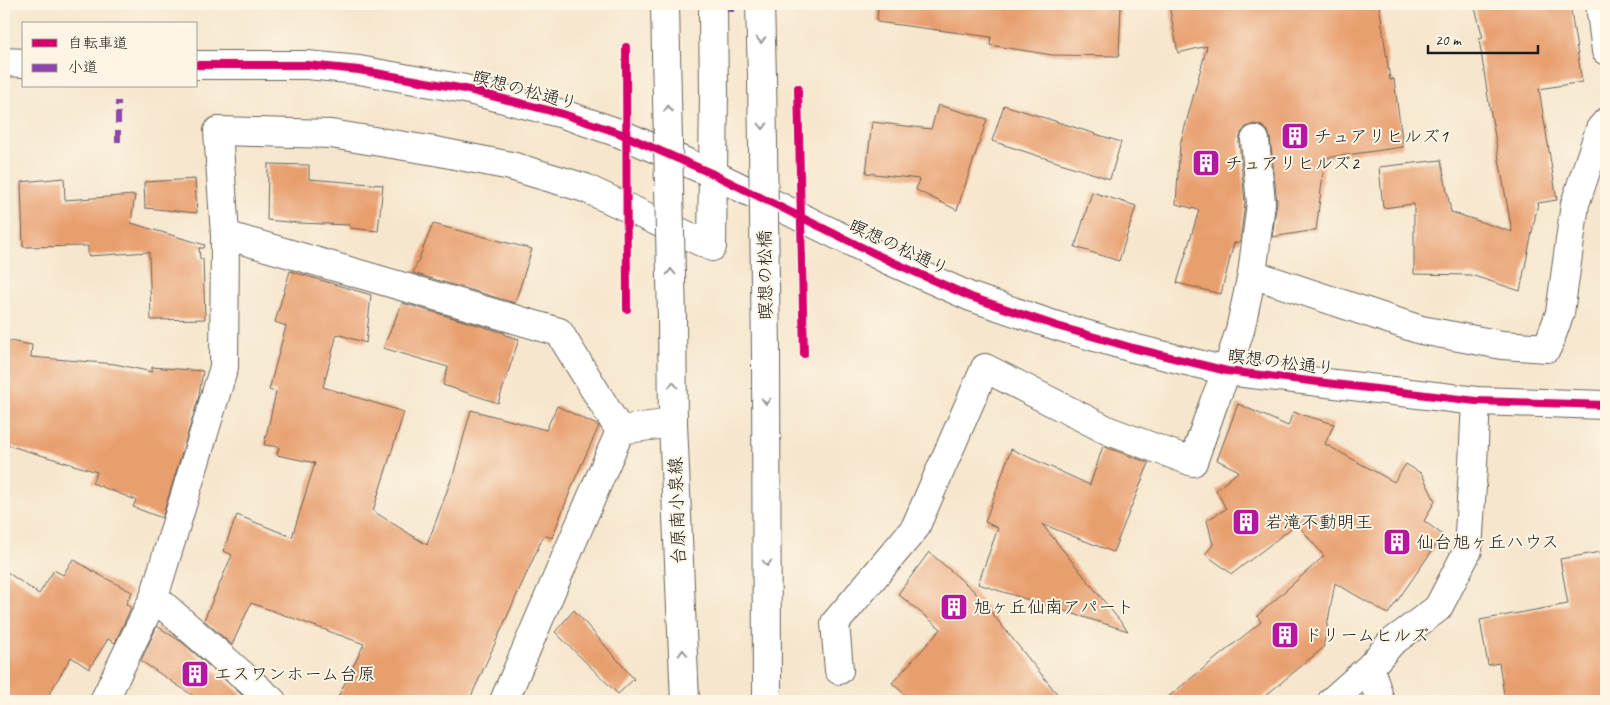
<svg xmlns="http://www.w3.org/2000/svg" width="1610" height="705" viewBox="0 0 1610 705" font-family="Caveat,'Klee One',sans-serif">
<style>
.building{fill:#e89f6e}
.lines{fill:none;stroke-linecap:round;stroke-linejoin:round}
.minor-casing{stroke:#68635a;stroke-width:30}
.minor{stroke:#fff;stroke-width:28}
.minor-bridge-casing{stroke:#68635a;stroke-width:30;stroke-linecap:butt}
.minor-bridge{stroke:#fff;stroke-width:28}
.quiet{stroke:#8e44ad;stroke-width:6;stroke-dasharray:12 6;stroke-linecap:butt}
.cycleway-casing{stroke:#fcf5e5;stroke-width:11}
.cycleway{stroke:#d6006c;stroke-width:8}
.oneway{stroke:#999}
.labels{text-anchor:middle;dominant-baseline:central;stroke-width:4;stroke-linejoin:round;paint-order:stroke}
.street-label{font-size:18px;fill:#1c1c1c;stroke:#fcf5e5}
.poi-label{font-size:18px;fill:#1c1c1c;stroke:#fcf5e5;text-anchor:start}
</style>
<rect width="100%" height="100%" fill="#fcf5e5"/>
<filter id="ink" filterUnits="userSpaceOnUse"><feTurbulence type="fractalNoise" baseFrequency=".02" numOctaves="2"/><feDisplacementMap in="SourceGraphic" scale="10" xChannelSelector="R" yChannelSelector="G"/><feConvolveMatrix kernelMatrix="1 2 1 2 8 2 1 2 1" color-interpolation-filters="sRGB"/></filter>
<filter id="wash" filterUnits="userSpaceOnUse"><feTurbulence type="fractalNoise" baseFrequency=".0096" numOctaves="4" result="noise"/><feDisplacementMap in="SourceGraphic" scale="20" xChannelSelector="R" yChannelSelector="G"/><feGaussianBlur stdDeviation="1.12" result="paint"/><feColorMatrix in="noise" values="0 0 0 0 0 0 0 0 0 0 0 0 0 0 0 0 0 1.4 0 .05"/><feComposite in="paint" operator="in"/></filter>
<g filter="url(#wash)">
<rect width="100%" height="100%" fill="#f6e6cd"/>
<g id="blocks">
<g class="building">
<path d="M878,4H1121L1119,56L1052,55L990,45L991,37L877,22Z"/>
<path d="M1169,4H1379L1390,80L1394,79L1403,147L1325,158L1316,230L1272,237L1277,202L1270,138L1268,131L1262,126L1254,124L1246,127L1241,133L1239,141L1245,203L1240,242L1234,243L1221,294L1177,283L1199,210L1176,204L1180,145L1207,46L1178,53Z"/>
<path d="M1474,4H1570L1582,82L1539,89L1557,200L1538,203L1520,291L1471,275L1414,274V204L1383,208L1379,167L1441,160L1451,212L1512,232L1488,97L1479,39L1483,38Z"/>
<path d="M938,105L987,119L957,210L916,190L919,179L866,173L872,122L931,129Z"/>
<path d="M1004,105L1121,142L1110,179L992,141Z"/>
<path d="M268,164L309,165V179L383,185L378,231L350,228V225L299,223L267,220Z"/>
<path d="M64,178L65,200L135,195L131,223L205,245L204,248H199L200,259H203L205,319L151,320L149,252L88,256V246L23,247L21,182Z"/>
<path d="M195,179L197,213L145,208L144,182Z"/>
<path d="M1092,192L1136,206L1119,261L1075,247Z"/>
<path d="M433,224L532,249L515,303L413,273Z"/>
<path d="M290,271L371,295L366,343L337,334L323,387L404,412L373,511L427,545L454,472L471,410L546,430L557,406L599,426L575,479L552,538L544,535L469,701H336L364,644L251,603L232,645L204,620L232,555L223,551L237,515L292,537L315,463L277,455L279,447L264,445L276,392L269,390L286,326L275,322Z"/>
<path d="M402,303L505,333V335L519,339L498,403L443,385L448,367L383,348Z"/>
<path d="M4,340L32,345L31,357L115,364L152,372V367L203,371L198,400L162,518L133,507L136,500L92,483L97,472L4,444Z"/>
<path d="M1238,404L1288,426L1293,412L1334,424L1325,444L1394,482L1406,464L1422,474L1435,501L1424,521L1443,535L1388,614L1335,583L1323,648L1259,701H1163L1261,622L1257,616L1324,556L1297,524L1232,574L1205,554L1213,545L1207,520L1226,509L1216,490L1239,471L1217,460Z"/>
<path d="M1103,446L1149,463L1113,552L1042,524L1128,631L978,584L998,528L985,522L1011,449L1090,485Z"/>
<path d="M1606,551V701H1505L1499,663L1488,665L1480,620L1568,604L1560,559Z"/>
<path d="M929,552L973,590L1063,701H912L892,683L941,629L898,594Z"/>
<path d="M73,559L96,573L132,592L126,604L131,608L115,643L108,639L89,669L71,657L45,701H4V570L39,594L54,570L63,575Z"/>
<path d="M574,610L634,679L618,694L555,632Z"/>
<path d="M157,626L183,643L249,701H201L141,661Z"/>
</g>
</g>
</g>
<g filter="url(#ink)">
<use href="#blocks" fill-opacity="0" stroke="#68635a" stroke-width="1"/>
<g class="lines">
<defs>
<g id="minor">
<path d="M665,4L666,53"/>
<path d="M760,4L762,77"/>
<path d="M1600,4L1606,51"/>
<path d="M4,62L24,63"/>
<path d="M196,65H307L359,70L465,89L563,114L619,133L713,174L888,260L971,297L1057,326L1133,348L1227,371L1476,401L1606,405"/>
<path d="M225,235L559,332L620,431L627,429L673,423"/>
<path d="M1252,274L1261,203L1255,140"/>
<path d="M672,321L673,423L685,701"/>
<path d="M766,352L767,701"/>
<path d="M154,597L272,701"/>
<path d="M1370,667L1380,701"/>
<path d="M839,670L835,623L915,528L985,368L1109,431L1193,462L1214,402L1227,371L1240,330L1252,274L1421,330L1502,345L1547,348L1560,313L1575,204L1600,129L1606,122"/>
<path d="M104,701L154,597L224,367L225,235L218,131L331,134L435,151L511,166L585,188L712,247L714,93L713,12"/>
<path d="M504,701L620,431"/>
<path d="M1332,701L1370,667L1391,643L1438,608L1468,550L1472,485L1476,401"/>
</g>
</defs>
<use href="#minor" class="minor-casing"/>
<use href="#minor" class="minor"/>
<defs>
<g id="minor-bridge">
<path d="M666,53L672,321"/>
<path d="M762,77L766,352"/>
</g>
</defs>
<use href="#minor-bridge" class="minor-bridge-casing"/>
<use href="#minor-bridge" class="minor-bridge"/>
<g class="quiet">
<path d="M731,4V12"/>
<path d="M118,142V101"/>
</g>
<defs>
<g id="cycleway">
<path d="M626,47L627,309"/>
<path d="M196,65H307L359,70L465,89L563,114L619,133L713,174L888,260L971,297L1057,326L1133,348L1227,371L1476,401L1606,405"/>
<path d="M798,88L804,354"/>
</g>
</defs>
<use href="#cycleway" class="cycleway-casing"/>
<use href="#cycleway" class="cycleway"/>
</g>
<defs><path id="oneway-chevron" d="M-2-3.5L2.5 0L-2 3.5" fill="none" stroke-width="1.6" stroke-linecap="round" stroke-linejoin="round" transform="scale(1.25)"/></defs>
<g class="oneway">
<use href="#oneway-chevron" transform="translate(761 40) rotate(89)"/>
<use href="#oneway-chevron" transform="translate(668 109) rotate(-91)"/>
<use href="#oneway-chevron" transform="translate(763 126) rotate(89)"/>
<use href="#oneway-chevron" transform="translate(671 272) rotate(-91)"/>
<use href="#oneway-chevron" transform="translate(673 385) rotate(-91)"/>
<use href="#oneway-chevron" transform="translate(766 401) rotate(90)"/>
<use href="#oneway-chevron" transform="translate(767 563) rotate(90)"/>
<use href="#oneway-chevron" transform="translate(683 653) rotate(-92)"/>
</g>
</g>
<defs>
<symbol id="building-square" viewBox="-11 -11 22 22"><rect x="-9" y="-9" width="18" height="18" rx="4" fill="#b5179e" stroke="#fcf5e5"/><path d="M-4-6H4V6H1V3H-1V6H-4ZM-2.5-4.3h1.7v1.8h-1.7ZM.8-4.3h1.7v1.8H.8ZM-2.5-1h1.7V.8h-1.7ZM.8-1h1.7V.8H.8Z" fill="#fff"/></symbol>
</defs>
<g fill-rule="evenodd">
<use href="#building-square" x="1279" y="120" width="32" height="32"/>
<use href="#building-square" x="1190" y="147" width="32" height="32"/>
<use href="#building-square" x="1230" y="506" width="32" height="32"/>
<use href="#building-square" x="1381" y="526" width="32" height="32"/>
<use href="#building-square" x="938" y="591" width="32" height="32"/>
<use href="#building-square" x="1269" y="619" width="32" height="32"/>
<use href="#building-square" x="179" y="658" width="32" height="32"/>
</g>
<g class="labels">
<g class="street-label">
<text transform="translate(525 90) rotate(15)">瞑想の松通り</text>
<text transform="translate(899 247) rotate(25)">瞑想の松通り</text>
<text transform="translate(765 275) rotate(-91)">瞑想の松橋</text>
<text transform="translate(1281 362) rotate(7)">瞑想の松通り</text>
<text transform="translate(677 511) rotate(-92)">台原南小泉線</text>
</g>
<g class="poi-label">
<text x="1314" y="136">チュアリヒルズ1</text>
<text x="1225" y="163">チュアリヒルズ2</text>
<text x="1265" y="522">岩滝不動明王</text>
<text x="1416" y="542">仙台旭ヶ丘ハウス</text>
<text x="973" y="607">旭ヶ丘仙南アパート</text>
<text x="1304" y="635">ドリームヒルズ</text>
<text x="214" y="674">エスワンホーム台原</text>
</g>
</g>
<rect width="1610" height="705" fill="none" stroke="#fcf5e5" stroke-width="20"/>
<rect x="22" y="22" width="175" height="65" fill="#fcf5e5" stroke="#a29e95"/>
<rect x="32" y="39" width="25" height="8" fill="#d6006c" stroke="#a29e95"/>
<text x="68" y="48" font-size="15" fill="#1c1c1c">自転車道</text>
<rect x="32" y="64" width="25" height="8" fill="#8e44ad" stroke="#a29e95"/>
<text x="68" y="72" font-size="15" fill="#1c1c1c">小道</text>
<path d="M1428 45v8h110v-8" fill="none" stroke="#1c1c1c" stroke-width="2.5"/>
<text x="1435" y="45" font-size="15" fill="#1c1c1c" stroke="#fcf5e5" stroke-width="4" paint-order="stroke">20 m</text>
</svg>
